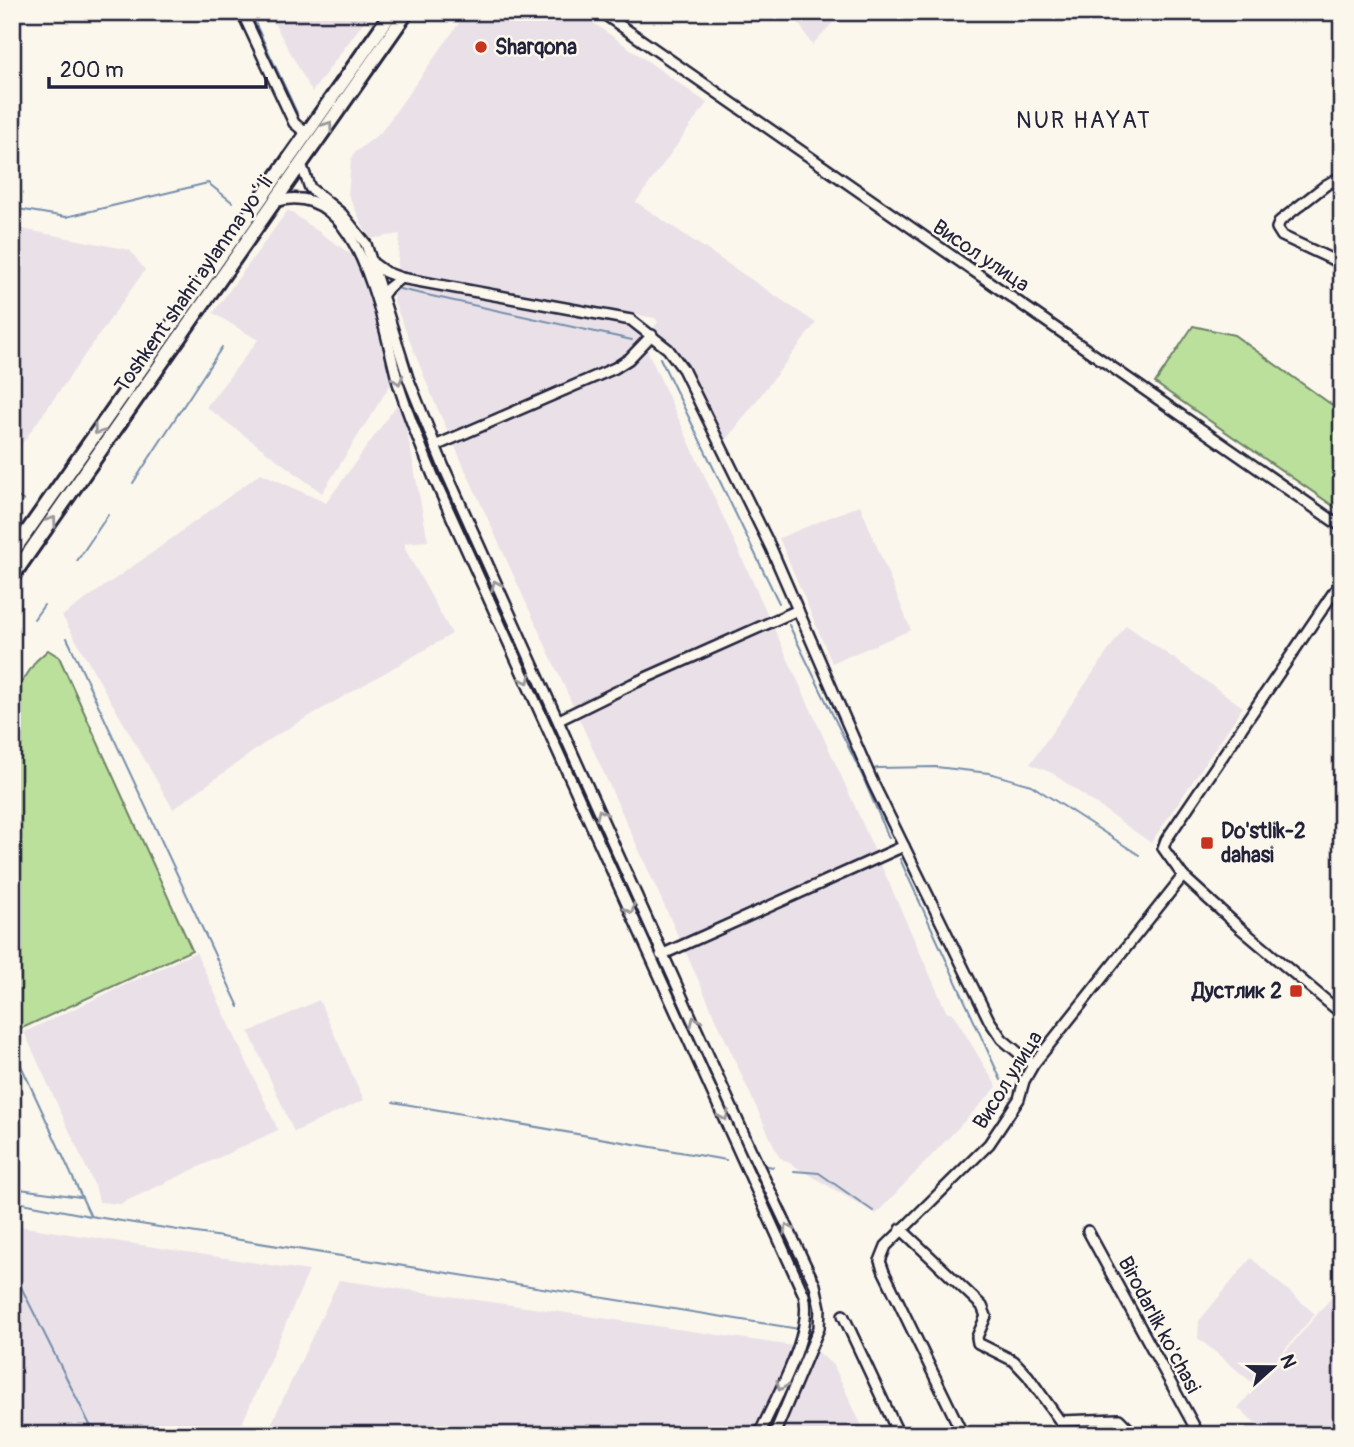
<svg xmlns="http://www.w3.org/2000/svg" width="1354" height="1447" viewBox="0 0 1354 1447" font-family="Pangolin,sans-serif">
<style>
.built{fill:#eae1e8}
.green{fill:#bbe09b;stroke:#6e816b;stroke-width:2}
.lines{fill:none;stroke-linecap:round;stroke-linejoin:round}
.stream{stroke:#758eac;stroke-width:2}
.minor-casing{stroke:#22223b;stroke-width:14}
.highway-casing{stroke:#22223b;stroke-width:18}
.minor{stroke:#fbf7ec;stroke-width:9}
.highway{stroke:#fbf7ec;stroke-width:12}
.oneway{stroke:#99979c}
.poi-dot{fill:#c8321e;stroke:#fbf7ec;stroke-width:2.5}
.labels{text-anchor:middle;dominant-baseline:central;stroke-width:5;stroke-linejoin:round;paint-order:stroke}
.poi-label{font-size:21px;font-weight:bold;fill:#22223b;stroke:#fbf7ec;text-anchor:start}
.street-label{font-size:21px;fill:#22223b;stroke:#fbf7ec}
.neighbourhood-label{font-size:23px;letter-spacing:2px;fill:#22223b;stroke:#fbf7ec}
</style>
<rect width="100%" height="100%" fill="#fbf7ec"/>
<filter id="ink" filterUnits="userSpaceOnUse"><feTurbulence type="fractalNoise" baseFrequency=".0143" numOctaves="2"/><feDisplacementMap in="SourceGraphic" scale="14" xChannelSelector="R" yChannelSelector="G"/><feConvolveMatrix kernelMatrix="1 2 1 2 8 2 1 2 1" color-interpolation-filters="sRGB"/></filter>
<g filter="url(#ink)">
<g class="built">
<path d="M268,12H371L312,92Z"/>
<path d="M467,12H578L707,103L636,202L816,323L725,442L685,360L654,327L658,322L655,318L397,272L400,234L369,239L348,194L351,160L353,154L381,132Z"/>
<path d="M792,12H843L812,45Z"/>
<path d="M288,210L356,258L394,379L322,493L206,407L258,340L213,313Z"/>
<path d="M12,227L130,250L145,270L12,458Z"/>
<path d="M404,286L616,323L639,332L848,791L947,1013L952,1012L997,1087L876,1214L779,1157L434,401L394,302L393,293Z"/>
<path d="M401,399L428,541L405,543V549L452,634L275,736L173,809L62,616L156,550L261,473L326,503Z"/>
<path d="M860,505L911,630L832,663L779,538Z"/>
<path d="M1126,625L1243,707L1151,843L1052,773L1030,764Z"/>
<path d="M196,952L278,1130L120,1204L99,1202L96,1189L24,1032Z"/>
<path d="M319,1000L364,1100L294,1132L249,1032Z"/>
<path d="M12,1225L309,1271L237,1435H12Z"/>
<path d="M1251,1258L1315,1314L1255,1385L1198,1338L1199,1321Z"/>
<path d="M339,1280L815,1349L834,1366L866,1435H266Z"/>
<path d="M1342,1285V1435H1270L1238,1408Z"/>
</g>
<g class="green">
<path d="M1193,326L1234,335L1342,412V512L1155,383Z"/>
<path d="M48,650L59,657L192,950L18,1030L12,1019V697L36,661Z"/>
</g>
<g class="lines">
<g class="stream">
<path d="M250,12L297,113"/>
<path d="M12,208L66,217L208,183L232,202"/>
<path d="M395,288L632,340"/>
<path d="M660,358L779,603"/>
<path d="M133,483L222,347"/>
<path d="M12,493L24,501"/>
<path d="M77,561L108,515"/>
<path d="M34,619L44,605"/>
<path d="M789,625L862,775L889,838"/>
<path d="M67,638L239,1007"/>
<path d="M873,770L877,768L936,767L989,773L1031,785L1139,855"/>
<path d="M900,859L1001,1080"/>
<path d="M12,1046L90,1215"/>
<path d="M393,1102L726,1160"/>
<path d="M763,1165L773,1167"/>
<path d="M794,1171L819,1173L873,1211"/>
<path d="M12,1188L80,1197"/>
<path d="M12,1201L90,1216L799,1329"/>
<path d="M12,1269L95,1435"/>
</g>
<defs>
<g id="minor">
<path d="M242,12L294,123L307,134"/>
<path d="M601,12L1342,527"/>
<path d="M301,164L310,188L342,214L366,244L408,378L443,465L750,1148L815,1285L820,1308L819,1328L774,1435"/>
<path d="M1342,176L1326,185L1280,221L1277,228L1282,236L1342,264"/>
<path d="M275,202C360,174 383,328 398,383C408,415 421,447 434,478L804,1295C814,1334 775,1398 759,1435"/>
<path d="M374,264L385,272L401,278L631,320L668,349L683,369L771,548L873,783L989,1020L1002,1039L1033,1065"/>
<path d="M382,296L388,288L401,278"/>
<path d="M435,446L615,368L629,359L652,335"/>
<path d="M1342,580L1166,840L1163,848L1183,876L1240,928L1342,1014"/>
<path d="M559,720L632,684L798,610"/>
<path d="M661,955L904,846"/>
<path d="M901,1229L982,1306L986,1316L977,1337L978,1343L1014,1361L1028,1376L1060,1421L1119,1419L1135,1435"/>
<path d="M1088,1231L1199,1435"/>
<path d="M843,1315L899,1435"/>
<path d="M963,1435L884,1272L880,1261L886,1246L989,1144L1019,1099L1024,1081L1033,1065L1183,876"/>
</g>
<g id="highway">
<path d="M12,553L392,12"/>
<path d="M12,577L407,12"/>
</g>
</defs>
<use href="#minor" class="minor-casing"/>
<use href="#highway" class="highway-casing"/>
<use href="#minor" class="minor"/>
<use href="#highway" class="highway"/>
</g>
<defs><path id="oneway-chevron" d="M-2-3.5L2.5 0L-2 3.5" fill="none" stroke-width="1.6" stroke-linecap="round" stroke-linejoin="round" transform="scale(1.75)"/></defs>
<g class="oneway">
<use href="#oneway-chevron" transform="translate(328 126) rotate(-55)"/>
<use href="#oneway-chevron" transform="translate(398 380) rotate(74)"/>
<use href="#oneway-chevron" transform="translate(98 430) rotate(125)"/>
<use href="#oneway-chevron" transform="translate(52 521) rotate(-55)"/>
<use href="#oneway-chevron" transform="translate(496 585) rotate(-114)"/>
<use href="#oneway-chevron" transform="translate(526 679) rotate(65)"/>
<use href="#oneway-chevron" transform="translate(601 814) rotate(-114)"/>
<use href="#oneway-chevron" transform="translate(630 909) rotate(66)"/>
<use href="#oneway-chevron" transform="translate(695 1021) rotate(-114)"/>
<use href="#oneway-chevron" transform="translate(724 1116) rotate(66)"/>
<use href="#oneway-chevron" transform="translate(788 1229) rotate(-115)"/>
<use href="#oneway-chevron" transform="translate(781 1386) rotate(114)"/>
</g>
</g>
<g class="poi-dot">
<circle cx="481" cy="47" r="7"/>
<rect x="1200" y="836" width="14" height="14" rx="3.5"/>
<rect x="1289" y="984" width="14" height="14" rx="3.5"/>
</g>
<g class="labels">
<g class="poi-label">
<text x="495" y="47">Sharqona</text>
<text x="1221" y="831">Do'stlik-2<tspan x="1221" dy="24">dahasi</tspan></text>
<text x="1282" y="991" text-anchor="end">Дустлик 2</text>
</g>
<g class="street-label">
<text transform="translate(981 256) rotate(34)">Висол улица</text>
<text transform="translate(194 284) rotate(-55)">Toshkent shahri aylanma yoʻli</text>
<text transform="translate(1008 1080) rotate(-58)">Висол улица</text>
<text transform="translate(1159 1325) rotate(62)">Birodarlik ko'chasi</text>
</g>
<g class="neighbourhood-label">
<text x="1084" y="120">NUR HAYAT</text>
</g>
</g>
<rect width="1354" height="1447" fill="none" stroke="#fbf7ec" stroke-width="42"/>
<rect x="21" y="21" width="1312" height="1405" fill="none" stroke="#22223b" stroke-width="2.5" filter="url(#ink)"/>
<g transform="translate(1273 1367) rotate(69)" stroke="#fbf7ec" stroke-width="5" paint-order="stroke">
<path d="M0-5L12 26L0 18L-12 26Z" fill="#22223b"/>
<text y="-10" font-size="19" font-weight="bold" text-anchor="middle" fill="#22223b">N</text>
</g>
<path d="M49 77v10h217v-10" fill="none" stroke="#22223b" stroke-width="3.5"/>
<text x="60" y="77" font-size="21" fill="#22223b" stroke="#fbf7ec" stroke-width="5" paint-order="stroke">200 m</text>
</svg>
